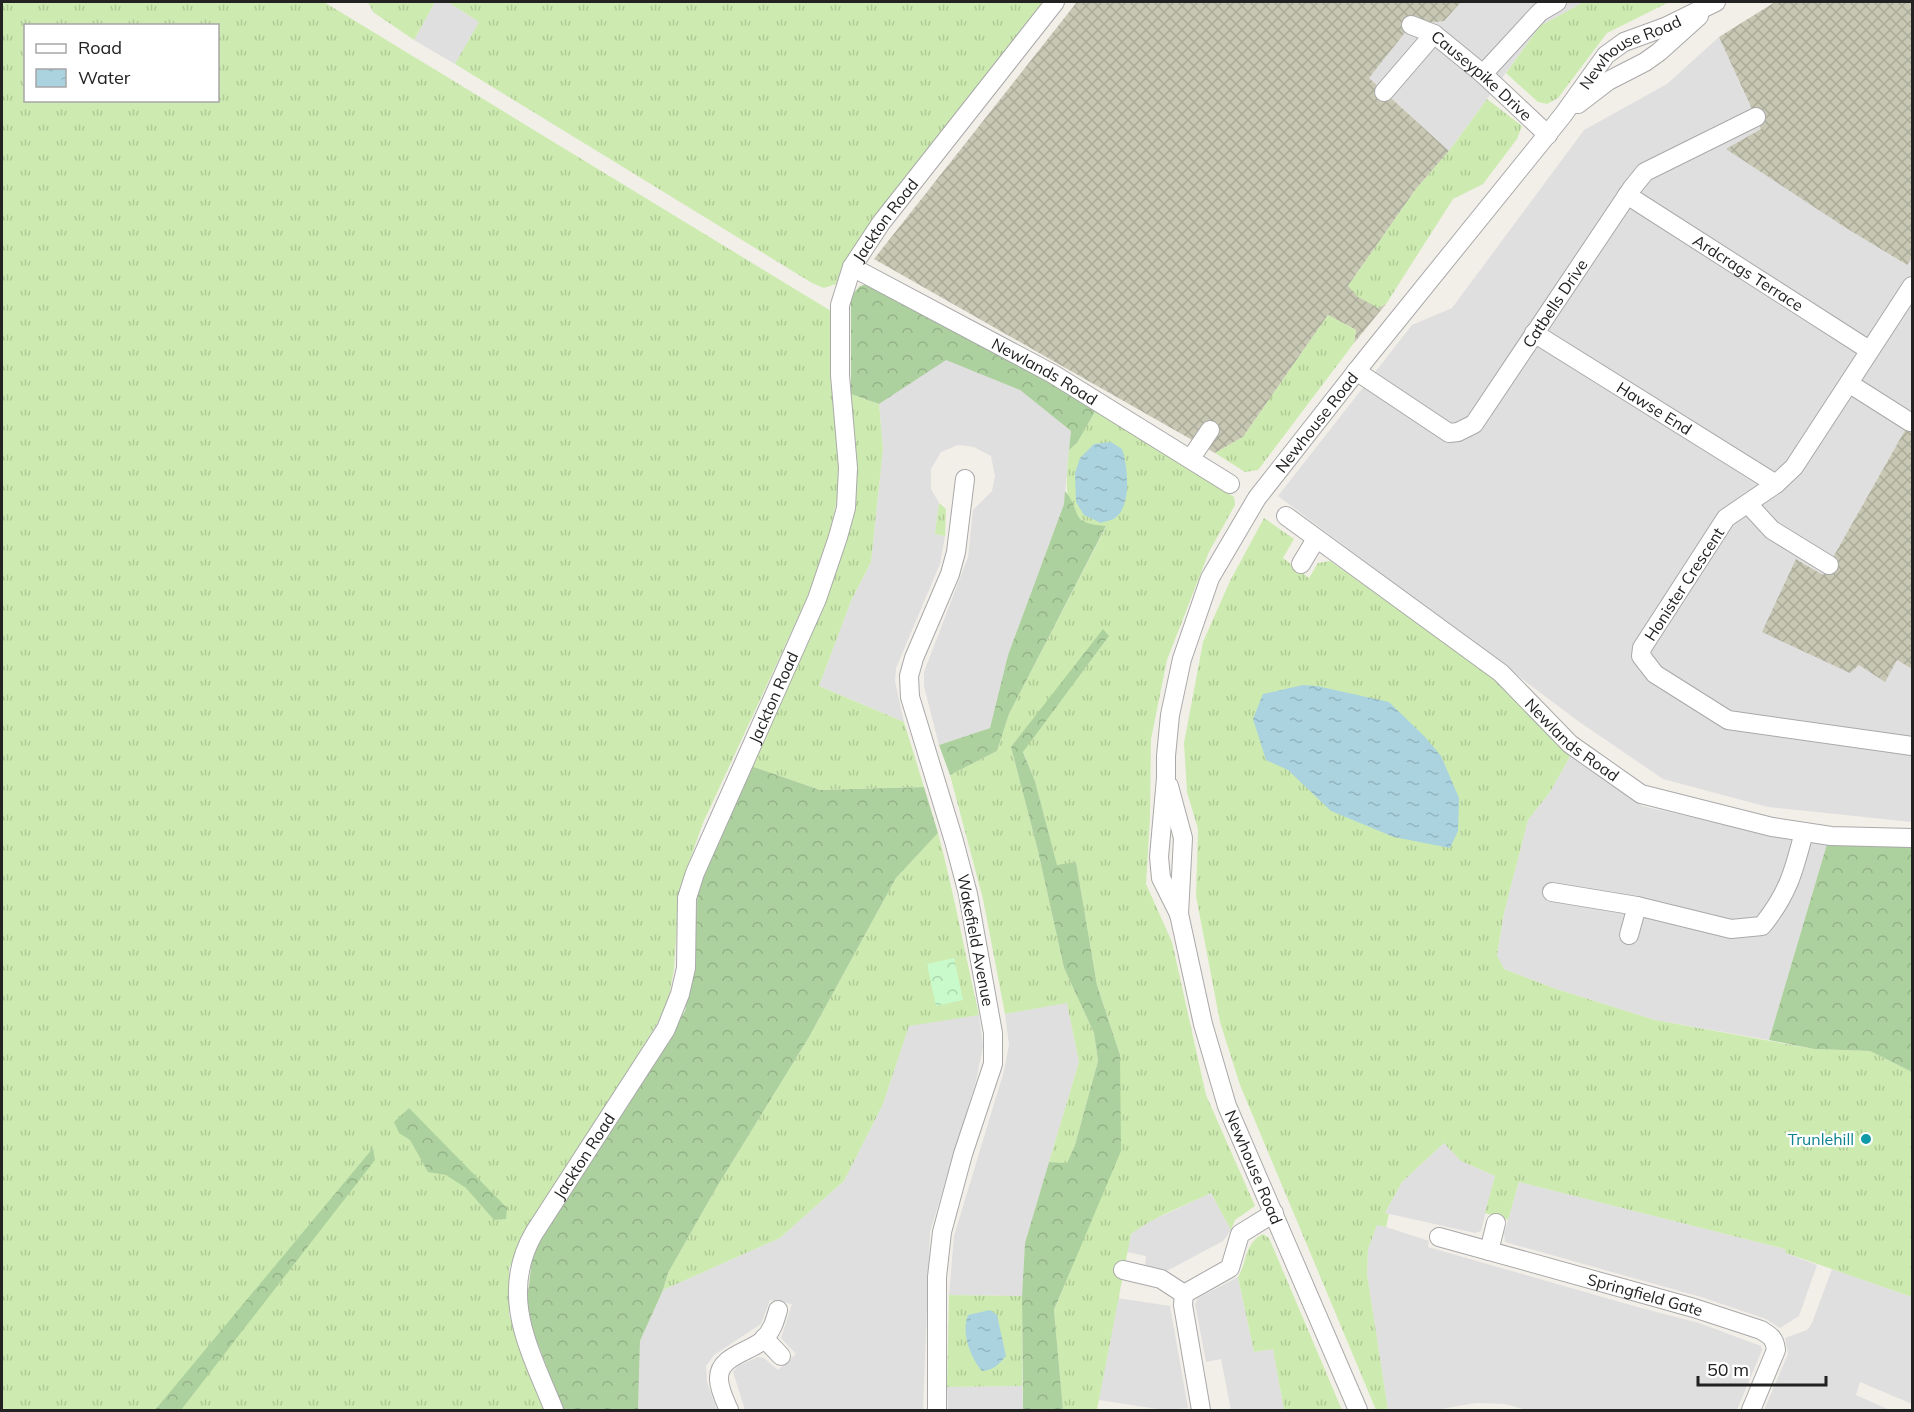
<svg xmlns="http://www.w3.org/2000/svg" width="1914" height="1412" viewBox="0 0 1914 1412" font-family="Mulish,sans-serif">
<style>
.residential{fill:#e0dfdf}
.construction{fill:url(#construction-cross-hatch)}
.grass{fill:url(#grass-tufts);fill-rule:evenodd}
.forest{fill:url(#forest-crowns)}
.park{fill:url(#park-crowns)}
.water{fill:url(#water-ripples)}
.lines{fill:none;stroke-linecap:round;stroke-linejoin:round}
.minor-casing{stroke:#a9a9a9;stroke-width:20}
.minor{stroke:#fff;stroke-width:18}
.culture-dot{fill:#0f9aa8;stroke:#fff;stroke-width:2}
.labels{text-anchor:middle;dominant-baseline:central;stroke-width:4.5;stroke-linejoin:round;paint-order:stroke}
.street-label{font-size:16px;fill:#222;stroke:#fff}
.culture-label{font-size:16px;fill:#0d838f;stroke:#fff;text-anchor:end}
</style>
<defs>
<pattern id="construction-cross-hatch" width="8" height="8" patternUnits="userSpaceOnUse" patternTransform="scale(1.5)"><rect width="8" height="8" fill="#c7c7b4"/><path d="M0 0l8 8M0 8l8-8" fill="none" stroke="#abab9a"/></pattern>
<pattern id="grass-tufts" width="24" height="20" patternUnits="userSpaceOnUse" patternTransform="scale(1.5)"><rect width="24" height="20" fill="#cdebb0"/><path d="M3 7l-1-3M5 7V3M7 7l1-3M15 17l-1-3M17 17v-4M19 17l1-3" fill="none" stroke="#b0c997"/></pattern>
<pattern id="forest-crowns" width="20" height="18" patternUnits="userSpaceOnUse" patternTransform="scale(1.5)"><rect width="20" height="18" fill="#add19e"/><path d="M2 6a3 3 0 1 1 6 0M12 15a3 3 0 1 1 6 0" fill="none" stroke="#95b388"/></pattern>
<pattern id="park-crowns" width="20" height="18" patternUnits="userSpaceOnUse" patternTransform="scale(1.5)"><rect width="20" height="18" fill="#c8facc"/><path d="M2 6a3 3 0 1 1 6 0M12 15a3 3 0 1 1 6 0" fill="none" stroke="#acd6af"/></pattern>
<pattern id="water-ripples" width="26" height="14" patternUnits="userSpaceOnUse" patternTransform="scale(1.5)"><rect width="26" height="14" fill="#aad3df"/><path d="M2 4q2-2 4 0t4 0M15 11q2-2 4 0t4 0" fill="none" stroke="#92b5bf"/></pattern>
</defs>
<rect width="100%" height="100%" fill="#f2efe9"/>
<g class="residential">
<path d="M435,2H448L479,22L455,64L414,40Z"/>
<path d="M1461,2H1584L1540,26L1449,151L1369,78L1411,25L1444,21Z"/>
<path d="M1719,37L1761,130L1727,149L1906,265L1912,258V418L1823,575L1797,559L1859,665L1897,660L1912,669V822L1768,807L1663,779L1578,721L1278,496L1412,325L1452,308L1584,130L1667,84Z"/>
<path d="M946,359L1020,390L1071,431L1064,504L1008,655L990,728L939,745L924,686V672L968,557L973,510L992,491L995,476L991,456L974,447L958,445L941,452L931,469V489L939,503L935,534L945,536L940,564L896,668L895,681L904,722L819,686L851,601L871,562L883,449L879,404Z"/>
<path d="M1572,753L1642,806L1783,838L1827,844L1769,1040L1655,1020L1553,988L1504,969L1497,956L1504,913L1528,820L1550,792Z"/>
<path d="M1067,1002L1079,1062L1025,1243L1022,1296L949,1295L954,1236L1004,1071L1009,1045L1005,1014Z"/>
<path d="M979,1015L983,1046L976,1081L930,1232L923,1410H745L733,1372L738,1366L758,1357L764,1358L778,1370L796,1354L781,1338L792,1304L770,1300L761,1324L714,1355L706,1366L707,1382L717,1410H638L640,1341L663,1290L780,1238L844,1181L883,1104L909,1025Z"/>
<path d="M1444,1143L1461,1161L1495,1176L1481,1231L1475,1233L1385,1213L1402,1182Z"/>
<path d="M1519,1182L1785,1249L1786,1253L1817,1265L1799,1316L1780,1328L1766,1319L1701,1297L1505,1242L1504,1234Z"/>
<path d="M1211,1193L1231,1230L1223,1241L1163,1273L1145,1268L1146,1256L1127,1252L1131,1234L1149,1221L1164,1215Z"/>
<path d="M1377,1224L1429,1241L1428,1247L1641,1308L1699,1323L1761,1346L1762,1350L1737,1410H1527L1505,1404L1476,1403L1435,1410H1388L1367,1274L1368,1249Z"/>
<path d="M1832,1269L1912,1297V1404L1860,1382L1856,1395L1890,1410H1764L1788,1354L1785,1338L1807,1330L1812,1323Z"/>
<path d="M1238,1277L1254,1352L1273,1349L1284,1410H1231L1221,1359L1206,1362L1195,1304L1198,1298Z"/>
<path d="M1117,1298L1170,1306L1188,1408L1164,1410L1099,1400Z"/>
<path d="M1022,1386L1023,1410H948L947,1387Z"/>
</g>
<g class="construction">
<path d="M1077,2H1461L1444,21L1411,25L1369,78L1449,151L1416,189L1348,286L1378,308L1386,304L1354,343L1356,330L1328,315L1243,437L1215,453L874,259Z"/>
<path d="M1775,2H1912V258L1907,265L1843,226L1726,149L1761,129L1719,37Z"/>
<path d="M1912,418V669L1897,660L1885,682L1859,665L1850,673L1762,632L1796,559L1823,575Z"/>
</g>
<g class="grass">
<path d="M2,2H324L831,311L833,316L840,488L821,568L703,823L679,891L674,969L669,997L657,1024L540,1211L509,1268V1315L546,1410H2ZM26,26H218V100H26Z"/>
<path d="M368,2H435L414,40L373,12Z"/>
<path d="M448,2H1046L852,251L836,284L824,288L812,283L455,64L479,22Z"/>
<path d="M1584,2H1669L1607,33L1558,98L1547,104L1538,102L1506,73L1540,26Z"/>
<path d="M1487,99L1522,126L1517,139L1483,184L1453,199L1386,304L1378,308L1358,297L1348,286L1416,189L1449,151Z"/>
<path d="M1328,315L1356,330L1354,343L1258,470L1245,472L1215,453L1243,437Z"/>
<path d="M851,394L879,404L883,449L871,562L851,601L819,686L904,722L924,787L820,790L751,766L825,604L851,526L857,461Z"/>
<path d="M1096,410L1234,497L1235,505L1209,552L1167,660L1151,739L1150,817L1146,884L1172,942L1206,1095L1255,1206L1235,1220L1231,1230L1211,1193C1184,1206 1155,1216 1131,1234L1097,1410H1063L1054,1311L1074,1262L1120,1055L1097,985L1076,862L1057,866L1035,781L1023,751L1109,636L1011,747L1038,851L1064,968L1094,1033L1098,1061L1075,1145L1067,1163L1049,1162L1079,1062L1067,1003L1005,1014L983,899L950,775L997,751L1009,714L1106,527C1100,526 1092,526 1087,523C1060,509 1067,475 1069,450L1077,443Z"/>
<path d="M939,503L946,509L945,536L935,534Z"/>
<path d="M1264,518L1294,539L1283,558L1309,578L1318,563L1330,561L1480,666L1572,753L1550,792L1528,820L1504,913L1497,955L1504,969L1553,988L1655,1020L1814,1049L1870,1051L1912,1072V1297L1786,1253L1785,1249L1519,1182L1508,1220L1485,1213L1495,1176L1461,1161L1444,1143L1402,1182L1385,1213L1389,1214L1386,1227L1377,1225L1368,1249L1367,1274L1388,1410H1376L1240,1085L1220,1022L1196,896L1198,829L1187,792L1184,743L1203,642L1230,581Z"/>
<path d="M938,833C954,893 965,954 979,1015L909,1026L883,1104L844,1181L780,1238L663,1290L668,1273L715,1190L809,1037L896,878Z"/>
<path d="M1263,1234L1269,1238L1342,1410H1284L1273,1349L1254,1352L1238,1277C1248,1260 1244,1244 1263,1234Z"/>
<path d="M949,1295L1022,1296V1386L947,1387Z"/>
</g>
<g class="forest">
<path d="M867,284L988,345L1096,410L1077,443L1069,450L1071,431L1020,390L946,360L879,404L851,394V296L860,286Z"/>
<path d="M1065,491C1083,512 1067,523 1106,526L1009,714L997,751L950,775L939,745L990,728L1008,655L1064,504Z"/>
<path d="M1103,629L1109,636L1023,752L1035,781L1057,865L1076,862L1097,985L1120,1055L1121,1151L1054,1310L1063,1410H1023L1022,1296L1025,1243L1049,1162L1067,1163L1075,1145L1098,1061L1094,1033L1064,968L1038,851L1011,747Z"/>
<path d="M751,766L820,790L924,787L938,833L896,878L809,1037L715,1190L668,1273L663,1290L640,1341L638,1410H563L533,1331L527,1301L533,1251L554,1213L685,1011L693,969L698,886Z"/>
<path d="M1827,844L1912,845V1072L1870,1051L1814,1049L1769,1040Z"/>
<path d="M409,1108L507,1208L506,1219L494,1220L466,1188L446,1175L428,1172L410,1140L399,1133L394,1122Z"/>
<path d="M373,1148L375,1160L181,1410H155Z"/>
</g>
<path class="park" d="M954,958L963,1000L936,1006L927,964Z"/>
<g class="water">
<path d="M1111,442L1122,449C1128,467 1132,506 1115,518C1111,521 1105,521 1101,523L1084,515L1076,502L1075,473L1080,458L1094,444Z"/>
<path d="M1303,685L1317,686L1389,702L1425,737L1441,756L1459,798L1458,831L1450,848L1394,837L1331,811L1288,770L1266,760L1253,719L1263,694Z"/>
<path d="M990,1310L997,1315L1006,1356C998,1365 994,1370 982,1371C970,1357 961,1332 968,1315Z"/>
</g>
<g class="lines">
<defs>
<g id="minor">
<path id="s1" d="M1411,25L1434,34L1483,74L1548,135"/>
<path d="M1483,74L1540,12L1557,2"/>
<path d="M1384,92L1434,34"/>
<path d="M1578,104L1608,81L1645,62L1659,52L1699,16"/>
<path id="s2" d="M1627,195L1869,350"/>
<path id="s3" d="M852,267L1053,374L1230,484"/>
<path d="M1912,286L1794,467L1776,484L1726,518L1642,648L1641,656L1655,674L1728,720L1912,746"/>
<path id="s4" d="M1534,333L1776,484"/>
<path id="s5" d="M1356,371L1449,433L1458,432L1474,424L1632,188L1645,172L1756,117"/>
<path d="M1850,384L1910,422"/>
<path d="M1191,458L1210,430"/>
<path d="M1748,504L1772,530L1829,565"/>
<path id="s6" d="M1286,516L1501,673L1570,744L1641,794L1772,827L1831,836L1912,838"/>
<path d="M1301,564L1316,539"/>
<path d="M1169,786L1183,838L1179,914"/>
<path d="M1552,892L1637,906L1731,929L1762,926C1788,894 1794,871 1804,832"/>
<path d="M1629,935L1637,906"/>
<path id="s7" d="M1439,1237L1694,1308L1761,1330C1771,1336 1775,1339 1776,1350L1751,1410"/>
<path d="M1489,1251L1496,1223"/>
<path d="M1123,1270L1161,1279L1184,1294"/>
<path d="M764,1338L781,1356"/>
<path id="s8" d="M554,1410C530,1350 498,1296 534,1233L666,1029L680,994L686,968L687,898L695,873L817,599L838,537L846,508L848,468L840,375V305L852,267L881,223L1055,2"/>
<path d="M729,1410C725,1401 719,1389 719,1379C718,1356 750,1352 763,1340C772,1331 775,1321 778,1310"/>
<path d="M937,1410V1277L942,1232L963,1154L993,1064V1033L968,894L954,841L910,697L909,676L914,658L950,574L956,552L965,479"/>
<path d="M1201,1410L1183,1305L1184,1294L1230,1268L1240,1234L1274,1213"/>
<path id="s9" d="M1358,1410L1227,1106L1203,1024L1179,914L1161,878L1159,857L1166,778V756L1170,715L1182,659L1210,578L1257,498L1366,359L1563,115L1606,55L1624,42L1665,27L1716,2"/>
</g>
</defs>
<use href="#minor" class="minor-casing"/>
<use href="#minor" class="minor"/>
</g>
<circle class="culture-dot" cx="1866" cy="1139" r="6"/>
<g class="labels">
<g class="street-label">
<text stroke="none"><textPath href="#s9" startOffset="1554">Newhouse Road</textPath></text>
<text stroke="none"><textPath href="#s1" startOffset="88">Causeypike Drive</textPath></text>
<text stroke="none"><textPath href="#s8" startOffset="1286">Jackton Road</textPath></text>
<text stroke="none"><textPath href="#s2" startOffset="144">Ardcrags Terrace</textPath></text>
<text stroke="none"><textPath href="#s5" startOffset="284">Catbells Drive</textPath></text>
<text stroke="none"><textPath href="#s3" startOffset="219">Newlands Road</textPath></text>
<text stroke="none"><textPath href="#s4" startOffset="142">Hawse End</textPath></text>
<text stroke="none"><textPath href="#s9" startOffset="1065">Newhouse Road</textPath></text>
<text transform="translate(1684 584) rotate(-57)">Honister Crescent</text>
<text stroke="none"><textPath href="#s8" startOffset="782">Jackton Road</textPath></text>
<text stroke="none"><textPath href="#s6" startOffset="364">Newlands Road</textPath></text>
<text transform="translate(976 940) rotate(79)">Wakefield Avenue</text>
<text stroke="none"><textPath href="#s8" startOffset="278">Jackton Road</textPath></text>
<text transform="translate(1254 1167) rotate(67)">Newhouse Road</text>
<text stroke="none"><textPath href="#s7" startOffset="214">Springfield Gate</textPath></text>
</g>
<g class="culture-label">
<text x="1854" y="1139">Trunlehill</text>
</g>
</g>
<rect width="1914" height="1412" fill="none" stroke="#222222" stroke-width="6"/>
<rect x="24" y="24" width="195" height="78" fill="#ffffff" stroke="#a7a7a7" stroke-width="1.5"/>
<rect x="36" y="44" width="30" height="9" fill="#ffffff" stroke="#a7a7a7" stroke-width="1.5"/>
<text x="78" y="54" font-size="18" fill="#222222">Road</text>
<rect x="36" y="69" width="30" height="18" fill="url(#water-ripples)" stroke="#a7a7a7" stroke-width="1.5"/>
<text x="78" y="84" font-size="18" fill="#222222">Water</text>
<path d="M1698 1376v9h128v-9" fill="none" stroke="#222222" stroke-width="3"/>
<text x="1707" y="1376" font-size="18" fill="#222222" stroke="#ffffff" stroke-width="4.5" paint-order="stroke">50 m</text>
</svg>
